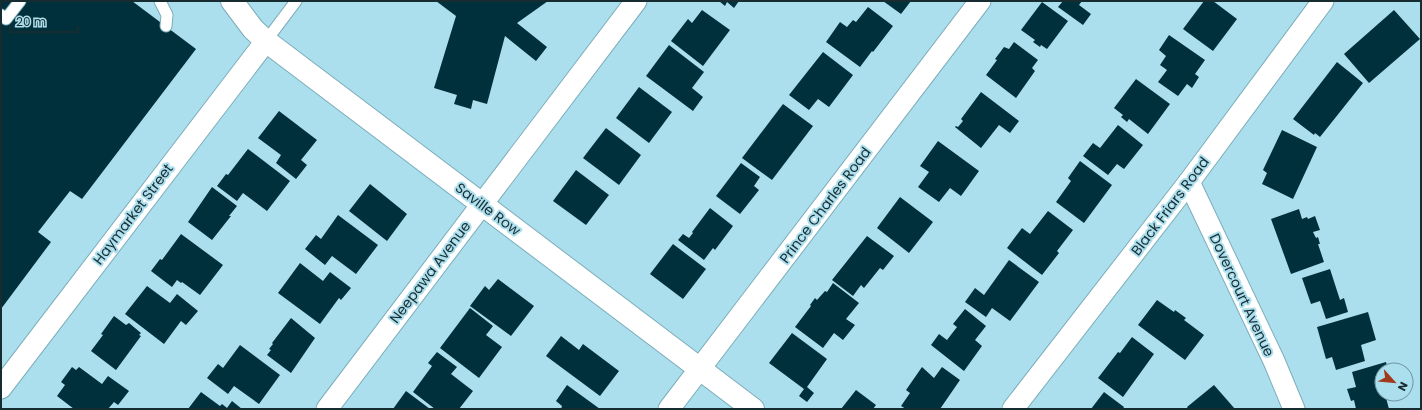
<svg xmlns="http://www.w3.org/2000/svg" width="1422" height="410" viewBox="0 0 1422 410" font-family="Poppins,sans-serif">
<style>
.building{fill:#00303b}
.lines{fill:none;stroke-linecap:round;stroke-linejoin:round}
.service-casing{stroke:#7cadba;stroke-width:13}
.minor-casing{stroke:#7cadba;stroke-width:23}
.tertiary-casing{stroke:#7cadba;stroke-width:24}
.service{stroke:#fff;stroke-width:11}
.minor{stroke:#fff;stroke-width:21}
.tertiary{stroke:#fff;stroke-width:22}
.labels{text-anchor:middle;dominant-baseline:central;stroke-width:4;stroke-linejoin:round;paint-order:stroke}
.street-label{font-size:14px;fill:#172c31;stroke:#acdfed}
</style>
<rect width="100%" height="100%" fill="#acdfed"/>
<g class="building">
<path d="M1,1H132L196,49L82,199L70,191L38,232L51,242L1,309Z"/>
<path d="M436,1H548L517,23L547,47L536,61L505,36L487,104L473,100L471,109L454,104L457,95L434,88L456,16Z"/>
<path d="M719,1H739L734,8L727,2L725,6Z"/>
<path d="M883,1H911L901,14Z"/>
<path d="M1063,1H1082L1079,5L1091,14L1083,25L1058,7Z"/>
<path d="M1204,1H1213L1237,19L1213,51L1183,29Z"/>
<path d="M1042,2L1068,21L1047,49L1041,45L1040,47L1033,42L1035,40L1021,30Z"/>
<path d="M868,7L893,26L873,52L872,51L860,67L826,42L840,22L847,27L853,20L856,22Z"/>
<path d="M702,10L730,30L703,66L671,41L688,19L692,23Z"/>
<path d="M1394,10L1420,39L1369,83L1344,54Z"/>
<path d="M1169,35L1205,60L1195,74L1199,77L1192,88L1187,84L1178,96L1158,82L1167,70L1160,65L1166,56L1159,50Z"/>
<path d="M1014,42L1038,60L1032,68L1035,71L1016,98L986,75L997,60L995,59L1004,47L1009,49Z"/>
<path d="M669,45L704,72L692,88L703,97L693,111L646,76Z"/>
<path d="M823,52L853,75L829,107L818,99L809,110L789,95Z"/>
<path d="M1337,62L1363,83L1320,137L1315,133L1314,135L1293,119Z"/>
<path d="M1136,79L1170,104L1148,134L1129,119L1127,122L1121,117L1123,115L1114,108Z"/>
<path d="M639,87L672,112L649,143L616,118Z"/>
<path d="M981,92L1019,121L1010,133L999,125L981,148L955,127L956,126L958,127L963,121L961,119Z"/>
<path d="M783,104L813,126L772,180L742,158Z"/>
<path d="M279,111L317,140L301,160L307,165L296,179L276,163L281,155L258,138Z"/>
<path d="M1118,125L1143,145L1124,169L1117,164L1108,175L1083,156L1093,143L1100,148Z"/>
<path d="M606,128L641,155L619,185L583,158Z"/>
<path d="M1282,130L1317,147L1293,199L1262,184L1267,173L1263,170Z"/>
<path d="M938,141L979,171L961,196L950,188L939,202L918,187L929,172L920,166Z"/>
<path d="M248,149L290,181L267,211L243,193L237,201L217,186L226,174L228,175Z"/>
<path d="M1080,161L1112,185L1084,223L1056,202L1071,181L1068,178Z"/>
<path d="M741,163L760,177L754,186L759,190L740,214L716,196Z"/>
<path d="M576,170L609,195L586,225L553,201Z"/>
<path d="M370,184L407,214L387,241L349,211Z"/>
<path d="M212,187L237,206L229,216H231L212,240L188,222Z"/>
<path d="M900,197L933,222L909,253L877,228Z"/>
<path d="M710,208L733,226L715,250L713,248L704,260L678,240L683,234L689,238L693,233L692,232Z"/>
<path d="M1299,209L1302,219L1307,217L1308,219L1315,216L1320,230L1313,232L1316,238L1318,237L1320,244H1318L1324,262L1291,274L1271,219Z"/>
<path d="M1048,211L1073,230L1057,251L1059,253L1042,275L1007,248L1022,228L1030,234Z"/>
<path d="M338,215L378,245L356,274L332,256L325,265L305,249L316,235L321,239Z"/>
<path d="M181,234L223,265L200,295L182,282L181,283L177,280L172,287L151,271L160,259L162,260Z"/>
<path d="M867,236L894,256L883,270L880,268L864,288L861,285L853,296L832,280Z"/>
<path d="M673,244L706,269L683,299L650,274Z"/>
<path d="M1009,260L1039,282L1010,321L992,308L986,317L965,302L975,288L984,295Z"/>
<path d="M300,263L323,281L330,272L351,288L341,300L339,298L320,324L278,293Z"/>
<path d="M1330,269L1340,300L1344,298L1348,312L1326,319L1320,301L1311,304L1302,278Z"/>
<path d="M498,279L534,306L511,336L470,306L485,286L489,290Z"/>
<path d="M833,283L859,303L846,319L855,325L843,340L834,333L823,348L795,327L811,306L810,305L815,298L817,300L825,291L827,292Z"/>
<path d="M147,286L170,303L177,294L198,311L186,325L181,321L164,344L125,314Z"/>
<path d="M1157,300L1174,312L1175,310L1186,318L1184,320L1204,335L1185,360L1138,325Z"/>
<path d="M470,308L493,326L486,335L502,347L479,378L440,348Z"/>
<path d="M965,309L986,326L975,340L982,346L964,371L931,345L939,334L947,340L957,327L953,324Z"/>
<path d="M1368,312L1376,340L1361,345L1365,361L1336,370L1332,357L1326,359L1317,327Z"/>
<path d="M114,316L126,325L129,323L141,333L139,335L141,336L116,370L91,351L103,335L101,334Z"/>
<path d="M291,318L315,338L291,373L267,355L271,350L269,349L273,344L272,343Z"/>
<path d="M792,333L827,359L807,387L814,393L807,402L799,396L804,389L769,363Z"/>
<path d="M561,336L579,350L583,344L619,371L600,396L546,356Z"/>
<path d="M1132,337L1154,354L1123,397L1098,378L1118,352L1120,353Z"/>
<path d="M240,345L280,375L259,404L234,386L228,394L207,378L218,364L223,368Z"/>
<path d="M437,352L457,367L451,374L473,391L459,409H435L413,392L432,366L428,363Z"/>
<path d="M1386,362L1388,370H1382V394H1385L1389,409H1356L1354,400L1351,401L1347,389L1356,387L1352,372Z"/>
<path d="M72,367L76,370L79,367L102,384L108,376L129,391L118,405L114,402L108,409H74L57,396L65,385L61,382Z"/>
<path d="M922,367L934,378L942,367L960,380L940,409H906L901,406L910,393L906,390Z"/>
<path d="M567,385L600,409H561L562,406L556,401Z"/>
<path d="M1214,385L1235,409H1188L1187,407Z"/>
<path d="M856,390L876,405L873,409H841Z"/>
<path d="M406,391L430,409H393Z"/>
<path d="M201,392L220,406L222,404L227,408L232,401L242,409H188Z"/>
<path d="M1104,392L1124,407L1123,409H1091Z"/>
</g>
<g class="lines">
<defs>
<g id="service">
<path d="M160,1L167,15L166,26"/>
<path d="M1,15L6,19L20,1"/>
<path d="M266,41L296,1"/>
</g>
<g id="minor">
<path d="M1189,182L1274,361L1294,409"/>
<path d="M1,388L266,41"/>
<path d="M327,409L636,1"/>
<path d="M669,409L980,1"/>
<path d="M1013,409L1189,182L1323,1"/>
</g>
<path id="tertiary" d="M232,1L253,29L266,41L753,409"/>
</defs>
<use href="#service" class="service-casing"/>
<use href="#minor" class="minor-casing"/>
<use href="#tertiary" class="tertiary-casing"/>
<use href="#service" class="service"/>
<use href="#minor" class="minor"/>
<use href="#tertiary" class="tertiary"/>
</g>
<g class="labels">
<g class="street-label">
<text transform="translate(825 205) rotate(-53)">Prince Charles Road</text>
<text transform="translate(1170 206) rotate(-53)">Black Friars Road</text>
<text transform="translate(488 209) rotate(37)">Saville Row</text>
<text transform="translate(133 214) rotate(-53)">Haymarket Street</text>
<text transform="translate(430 272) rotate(-53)">Neepawa Avenue</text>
<text transform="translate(1242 295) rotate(65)">Dovercourt Avenue</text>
</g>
</g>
<rect width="1422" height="410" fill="none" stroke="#172c31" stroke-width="4"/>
<g transform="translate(1394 382) rotate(117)"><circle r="19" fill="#acdfed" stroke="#7097a2"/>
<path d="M0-3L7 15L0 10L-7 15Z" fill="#a1391c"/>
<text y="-6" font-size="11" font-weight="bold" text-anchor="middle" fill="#172c31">N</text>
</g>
<path d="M10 26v6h68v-6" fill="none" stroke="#172c31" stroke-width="2"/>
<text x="16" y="26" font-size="12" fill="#172c31" stroke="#acdfed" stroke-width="3" paint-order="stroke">20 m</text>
</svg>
